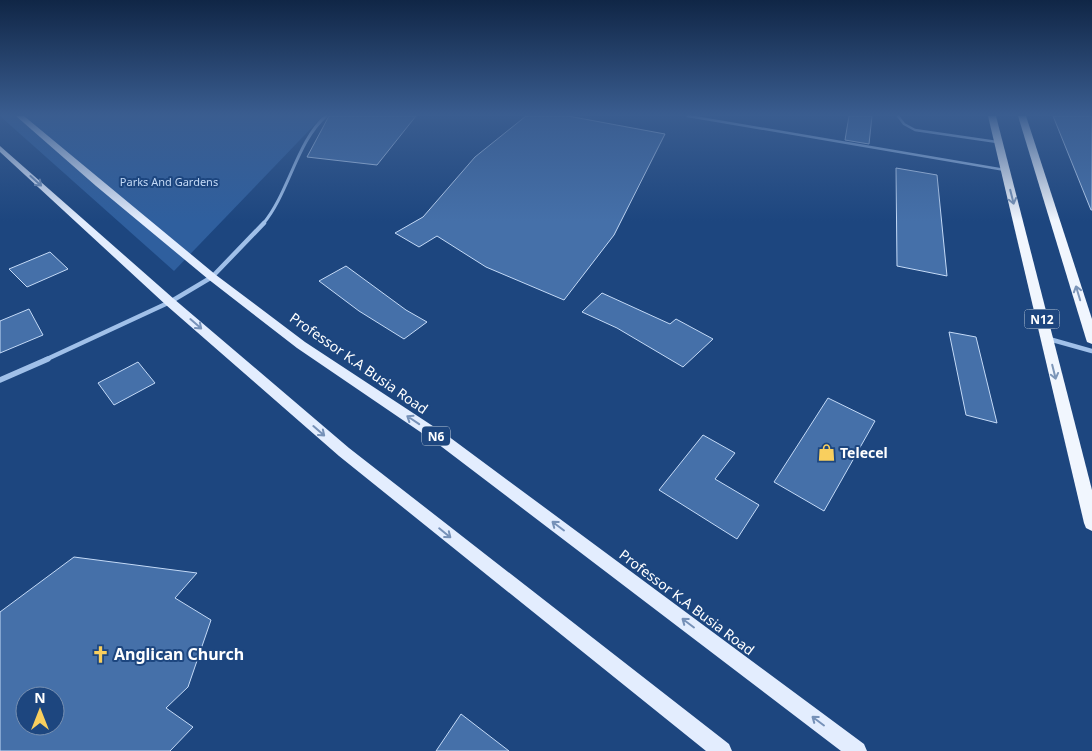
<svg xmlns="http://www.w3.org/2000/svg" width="1092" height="751" viewBox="0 0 1092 751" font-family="'Noto Sans',sans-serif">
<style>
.green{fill:#2f5f9e}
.building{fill:#4570a9;stroke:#c4daf7;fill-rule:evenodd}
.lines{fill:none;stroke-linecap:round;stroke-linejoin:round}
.service{stroke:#a0c0e9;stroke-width:2.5}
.minor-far2{stroke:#a0c0e9;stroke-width:3}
.minor-far1{stroke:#a0c0e9;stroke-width:4.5}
.minor{stroke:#a0c0e9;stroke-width:5.5}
.primary{fill:#e3edfe;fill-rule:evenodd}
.trunk{fill:#f1f6fe;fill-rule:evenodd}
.oneway{stroke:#7691b8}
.oneway2{stroke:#7c95b8}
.labels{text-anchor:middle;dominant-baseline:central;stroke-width:4;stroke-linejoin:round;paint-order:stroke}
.far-park-label{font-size:11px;fill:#c4daf7;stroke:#1d467f}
.shield{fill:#1d467f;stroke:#bbc8d9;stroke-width:1}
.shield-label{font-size:12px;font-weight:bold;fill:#fff}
.street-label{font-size:14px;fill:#fff;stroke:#1d467f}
.poi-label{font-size:14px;font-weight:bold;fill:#fff;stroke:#1d467f;text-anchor:start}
.near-poi-label{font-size:16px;font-weight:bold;fill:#fff;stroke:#1d467f;text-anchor:start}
</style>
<rect width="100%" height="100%" fill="#1d467f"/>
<path class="green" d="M0,116H323L174,271Z"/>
<g class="building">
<path d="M329,116H416L377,165L307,157Z"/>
<path d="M526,116H568L665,134L614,235L564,300L486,267L437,236L419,247L395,233L423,217L475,157Z"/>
<path d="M849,116H872L869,144L845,140Z"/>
<path d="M1053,116H1092V210H1091Z"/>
<path d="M896,168L937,175L947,276L897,266Z"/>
<path d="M50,252L68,269L27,287L9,269Z"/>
<path d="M346,266L406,310L427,322L404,339L359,311L319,281Z"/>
<path d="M602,293L670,324L676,319L713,339L683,367L617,328L582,312Z"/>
<path d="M29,309L43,335L0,353V321Z"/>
<path d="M949,332L976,337L997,423L966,415Z"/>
<path d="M138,362L155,383L114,405L98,383Z"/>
<path d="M828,398L875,421L824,511L774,482Z"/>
<path d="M703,435L735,453L715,479L759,505L737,539L659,490Z"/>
<path d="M74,557L197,573L175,598L211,620L188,687L166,708L193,727L170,751H0V612ZM25,696H55V726H25Z"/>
<path d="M461,714L509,751H436Z"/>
</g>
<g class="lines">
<g class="service">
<path d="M688,116L1005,170"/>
<path d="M898,116L904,124L915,130L997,142"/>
</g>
<path class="minor-far2" d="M263,224C289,193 297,141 326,116"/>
<g class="minor-far1">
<path d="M1049,339L1092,351"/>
<path d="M45,360L170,302L212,277L264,223"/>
</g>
<path class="minor" d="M0,380L48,359"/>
<g class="primary">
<path d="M16,116H24L216,275L305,342L448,436L864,744L867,751H841L438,444L297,348L208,279L96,186Z"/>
<path d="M0,146L174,299L349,448L729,744L732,751H706L339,456L166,305L0,152Z"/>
</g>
<g class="trunk">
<path d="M988,116H996L1092,490V531L1086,528L1084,523Z"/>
<path d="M1018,116H1026L1092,319V344L1087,342L1086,339Z"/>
</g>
</g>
<defs><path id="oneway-shaft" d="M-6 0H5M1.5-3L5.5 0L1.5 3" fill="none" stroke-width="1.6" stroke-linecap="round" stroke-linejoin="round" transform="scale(1.25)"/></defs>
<g class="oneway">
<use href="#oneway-shaft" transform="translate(36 181) rotate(42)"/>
<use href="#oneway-shaft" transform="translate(196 324) rotate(41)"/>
<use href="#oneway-shaft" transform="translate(413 420) rotate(-146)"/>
<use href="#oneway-shaft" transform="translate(319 431) rotate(41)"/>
<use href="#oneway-shaft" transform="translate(558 526) rotate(-143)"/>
<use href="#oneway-shaft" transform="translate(445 533) rotate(39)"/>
<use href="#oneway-shaft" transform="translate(688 623) rotate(-143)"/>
<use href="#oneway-shaft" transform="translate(818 721) rotate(-143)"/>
</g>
<g class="oneway2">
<use href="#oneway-shaft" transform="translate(1012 197) rotate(76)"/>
<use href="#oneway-shaft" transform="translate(1078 293) rotate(-107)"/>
<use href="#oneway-shaft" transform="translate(1054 372) rotate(76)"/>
</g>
<linearGradient id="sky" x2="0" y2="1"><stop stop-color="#102646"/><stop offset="0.52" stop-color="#3a5d90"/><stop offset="1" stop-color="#3a5d90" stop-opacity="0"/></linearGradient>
<rect width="1092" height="221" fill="url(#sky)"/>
<defs>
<symbol id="shop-bare" viewBox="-9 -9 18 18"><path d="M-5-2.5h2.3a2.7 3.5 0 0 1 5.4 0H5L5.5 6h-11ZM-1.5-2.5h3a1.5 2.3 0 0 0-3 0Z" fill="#f9cf5e" stroke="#1d467f" stroke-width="2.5" paint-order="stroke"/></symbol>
<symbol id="church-bare" viewBox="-9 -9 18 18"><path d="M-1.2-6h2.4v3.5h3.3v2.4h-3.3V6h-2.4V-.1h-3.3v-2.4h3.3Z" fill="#f9cf5e" stroke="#1d467f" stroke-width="2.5" paint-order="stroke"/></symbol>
</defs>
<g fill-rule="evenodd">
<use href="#shop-bare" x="814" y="440" width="25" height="25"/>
<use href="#church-bare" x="88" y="642" width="25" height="25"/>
</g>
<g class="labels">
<g class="far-park-label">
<text x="169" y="181">Parks And Gardens</text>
</g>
<g class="shield">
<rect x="1024.5" y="309.5" width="35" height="19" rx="4"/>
<rect x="422" y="426.5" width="28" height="19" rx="4"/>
</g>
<g class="shield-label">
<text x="1042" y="319">N12</text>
<text x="436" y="436">N6</text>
</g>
<g class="street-label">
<text transform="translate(359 363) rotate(35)">Professor K.A Busia Road</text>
<text transform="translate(687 602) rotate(37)">Professor K.A Busia Road</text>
</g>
<g class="poi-label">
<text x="840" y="452">Telecel</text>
</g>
<g class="near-poi-label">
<text x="114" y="654">Anglican Church</text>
</g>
</g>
<g transform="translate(40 711)"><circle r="24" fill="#1d467f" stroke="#7790b2"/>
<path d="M0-4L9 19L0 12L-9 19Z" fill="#f9cf5e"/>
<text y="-8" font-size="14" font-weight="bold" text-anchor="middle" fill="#ffffff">N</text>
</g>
</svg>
